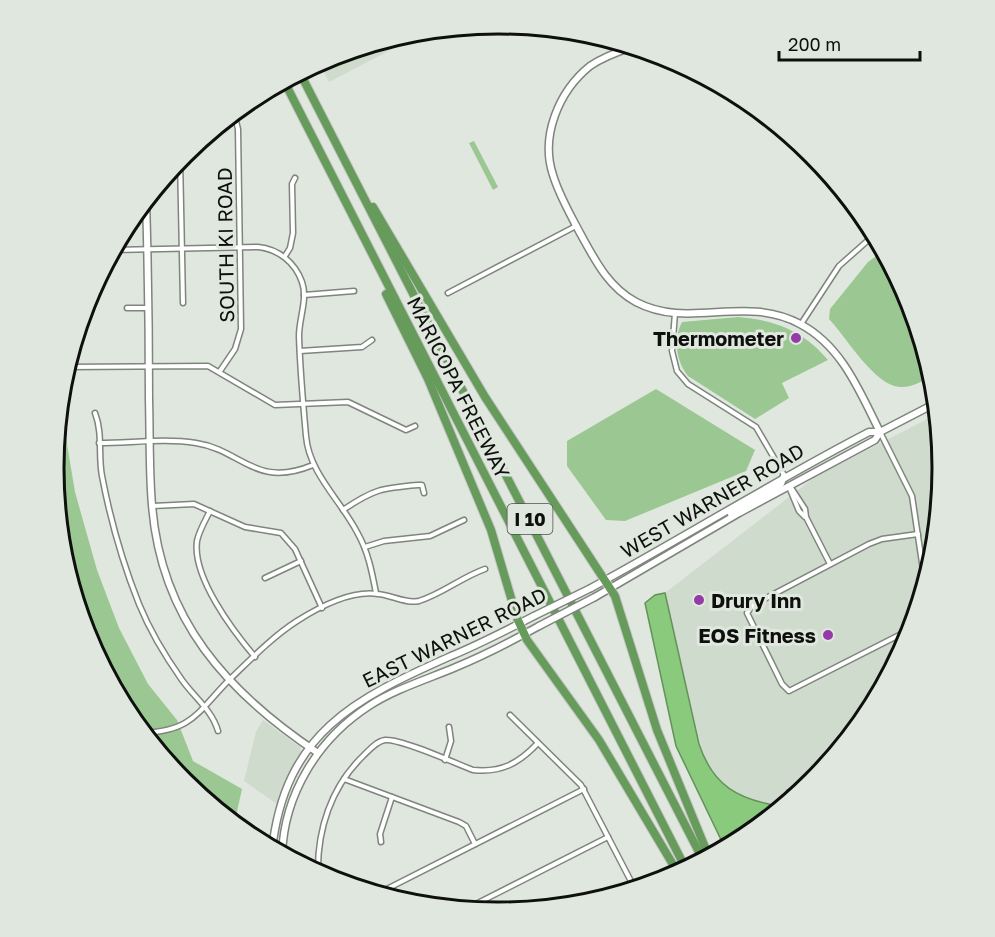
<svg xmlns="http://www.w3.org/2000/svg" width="995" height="937" viewBox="0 0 995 937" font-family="'Golos Text',sans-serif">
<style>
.built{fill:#cfdbcc}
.green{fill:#9bc792}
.water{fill:#8aca7d;stroke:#65925b;stroke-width:1.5}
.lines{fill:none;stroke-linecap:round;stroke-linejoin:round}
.street-casing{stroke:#7e857d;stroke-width:7}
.secondary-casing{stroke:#7e857d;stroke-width:9}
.highway-casing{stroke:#c5c6c5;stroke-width:10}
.street{stroke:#fff;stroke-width:4}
.secondary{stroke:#fff;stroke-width:6}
.highway{stroke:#669b5c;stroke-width:8}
.secondary-bridge-casing{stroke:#7e857d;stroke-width:9;stroke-linecap:butt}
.secondary-bridge{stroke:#fff;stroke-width:6}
.poi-dot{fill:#933ba6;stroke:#e0e7de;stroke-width:2}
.labels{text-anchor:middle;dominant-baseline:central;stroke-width:6;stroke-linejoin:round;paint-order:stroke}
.shield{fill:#e0e7de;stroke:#4d504c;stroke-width:1.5}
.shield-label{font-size:18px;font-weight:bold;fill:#0e100d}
.street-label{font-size:20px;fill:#0e100d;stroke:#e0e7de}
.poi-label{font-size:20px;font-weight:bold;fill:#0e100d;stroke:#e0e7de;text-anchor:end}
.rim{fill:none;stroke:#0e100d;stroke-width:3}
</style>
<rect width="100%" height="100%" fill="#e0e7de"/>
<g class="built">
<path d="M427,31L329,82L319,62L411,32Z"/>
<path d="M937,414L942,469L933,556L908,639L867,716L813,781L787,790L779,806L751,801L733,793L715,775L703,757L665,593L815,477Z"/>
<path d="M263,720L300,747L301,751L277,804L244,781L256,732Z"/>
</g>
<g class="green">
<path d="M474,141L498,187L493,190L469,143Z"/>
<path d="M883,251L908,299L932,376C923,381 911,388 900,387C875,386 846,337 829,319L830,309L868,262Z"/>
<path d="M738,317C775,320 804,331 828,360L782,383L789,398L755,419L688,376C676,361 673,339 682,322Z"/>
<path d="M656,389L755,450L746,471L625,521L606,520L567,466V441Z"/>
<path d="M60,402L75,492L97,570L119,628L148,684L177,720L193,761L242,789L234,825L183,783L128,715L87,638L61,555L53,468Z"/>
</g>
<path class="water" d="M665,593L699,744C713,786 738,799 778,806L787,790L813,781L744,838L725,848L676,746L645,603L655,595Z"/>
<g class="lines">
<defs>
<g id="street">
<path d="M180,158L183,303"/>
<path d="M113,250L258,247C278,249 295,262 302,282C308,299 299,318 299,336C300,369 303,403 306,436C309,473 341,501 357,532C368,551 372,572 376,593"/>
<path d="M285,256L290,248L293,233L292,184L295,178"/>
<path d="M448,293L576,226"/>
<path d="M304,295L354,291"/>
<path d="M127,308H148"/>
<path d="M675,313L672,351L677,371L688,384L756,427L784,475"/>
<path d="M801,324L839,266L874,235"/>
<path d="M300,351L362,347L372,340"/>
<path d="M70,354V367"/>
<path d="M66,367L208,366L275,405L348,402L406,430L415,426"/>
<path d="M220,371L235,349L241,329L238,129L234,113"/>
<path d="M95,413C103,433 98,456 102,476C110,518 123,564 139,604C150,631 165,656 182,680C194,697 212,710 218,731"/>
<path d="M880,432L912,496L925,583"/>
<path d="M99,443C131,443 165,438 196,443C242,450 255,489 313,465"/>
<path d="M790,486L805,509L806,517L830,564"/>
<path d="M789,487L799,511L805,517"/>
<path d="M153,506L194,504L245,527L281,533L295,549L322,608"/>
<path d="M343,510C374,489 382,488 418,485H422L424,493"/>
<path d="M210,511C205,521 199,531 197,541C192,577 233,631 255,657"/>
<path d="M365,547L384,541L430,536L464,520"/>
<path d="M265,578L301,561"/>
<path d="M911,629L789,691L782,684L747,613L753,605L869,544L882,539L918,534"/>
<path d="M510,715L581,785L635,889"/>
<path d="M142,733C192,731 197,713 228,681C249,661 272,637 297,621C319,607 352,590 378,594C391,595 406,604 419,601C442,594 462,577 485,569"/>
<path d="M445,760L451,741L449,727"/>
<path d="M344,779L459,822L466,826L475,844"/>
<path d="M381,842L380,834L392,797"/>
<path d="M318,874C317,830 331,787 363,756C369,750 377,741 385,740C400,738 457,764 473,770C502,773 519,763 538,743"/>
<path d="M377,894L584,789"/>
<path d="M604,898L632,884"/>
<path d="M464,910L608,837"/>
</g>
<g id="secondary">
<path d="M632,47C617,52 603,57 590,66C559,91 540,136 553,175C559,195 570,214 580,233C595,260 608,287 636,302C689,330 744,294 800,324C842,346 860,392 880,432"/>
<path d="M146,200C148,266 149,333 149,400C150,435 149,471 152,505C161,620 227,692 318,753"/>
<path d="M731,514L781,484L784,476"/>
<path d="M591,588C685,537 774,481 869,432H880L936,403"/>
<path d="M595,597L739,513L875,440L880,432"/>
<path d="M272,850C285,733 354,699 451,656C480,644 507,630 534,616"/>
<path d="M282,855C284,794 318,739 369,706C395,689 428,679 456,667C485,655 512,641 539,626"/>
</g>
<g id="highway">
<path d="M300,73L703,860"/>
<path d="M284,81L686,869"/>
<path d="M373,207L485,397L615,596L657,730L709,857"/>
<path d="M386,294L428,379L491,530L517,618L527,640L599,740L678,873"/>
</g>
</defs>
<use href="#street" class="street-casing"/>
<use href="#secondary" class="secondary-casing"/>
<use href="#highway" class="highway-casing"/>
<use href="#street" class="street"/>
<use href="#secondary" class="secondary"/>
<use href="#highway" class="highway"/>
<defs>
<g id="secondary-bridge">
<path d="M534,616L591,588"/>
<path d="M539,626L595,597"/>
</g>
</defs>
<use href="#secondary-bridge" class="secondary-bridge-casing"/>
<use href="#secondary-bridge" class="secondary-bridge"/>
</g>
<g class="poi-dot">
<circle cx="796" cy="338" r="6"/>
<circle cx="699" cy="600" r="6"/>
<circle cx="828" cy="635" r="6"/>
</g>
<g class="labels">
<rect class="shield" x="507.5" y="504" width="45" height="30" rx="4.5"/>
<g class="shield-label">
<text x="530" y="519">I 10</text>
</g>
<g class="street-label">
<text transform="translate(225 245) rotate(-91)">SOUTH KI ROAD</text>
<text transform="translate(459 387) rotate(63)">MARICOPA FREEWAY</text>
<text transform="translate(712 500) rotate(-30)">WEST WARNER ROAD</text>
<text transform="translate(454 637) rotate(-26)">EAST WARNER ROAD</text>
</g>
<g class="poi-label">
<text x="784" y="338">Thermometer</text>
<text x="711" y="600" text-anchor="start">Drury Inn</text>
<text x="816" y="635">EOS Fitness</text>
</g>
</g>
<path d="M0 0H995V937H0ZM64 468a434 434 0 1 1 868 0a434 434 0 1 1-868 0Z" fill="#e0e7de" fill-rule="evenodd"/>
<path class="rim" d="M64 468a434 434 0 1 1 868 0a434 434 0 1 1-868 0Z"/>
<path d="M779 51v9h141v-9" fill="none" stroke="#0e100d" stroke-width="3"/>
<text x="788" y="51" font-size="18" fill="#0e100d" stroke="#e0e7de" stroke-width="4.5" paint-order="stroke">200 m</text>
</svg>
